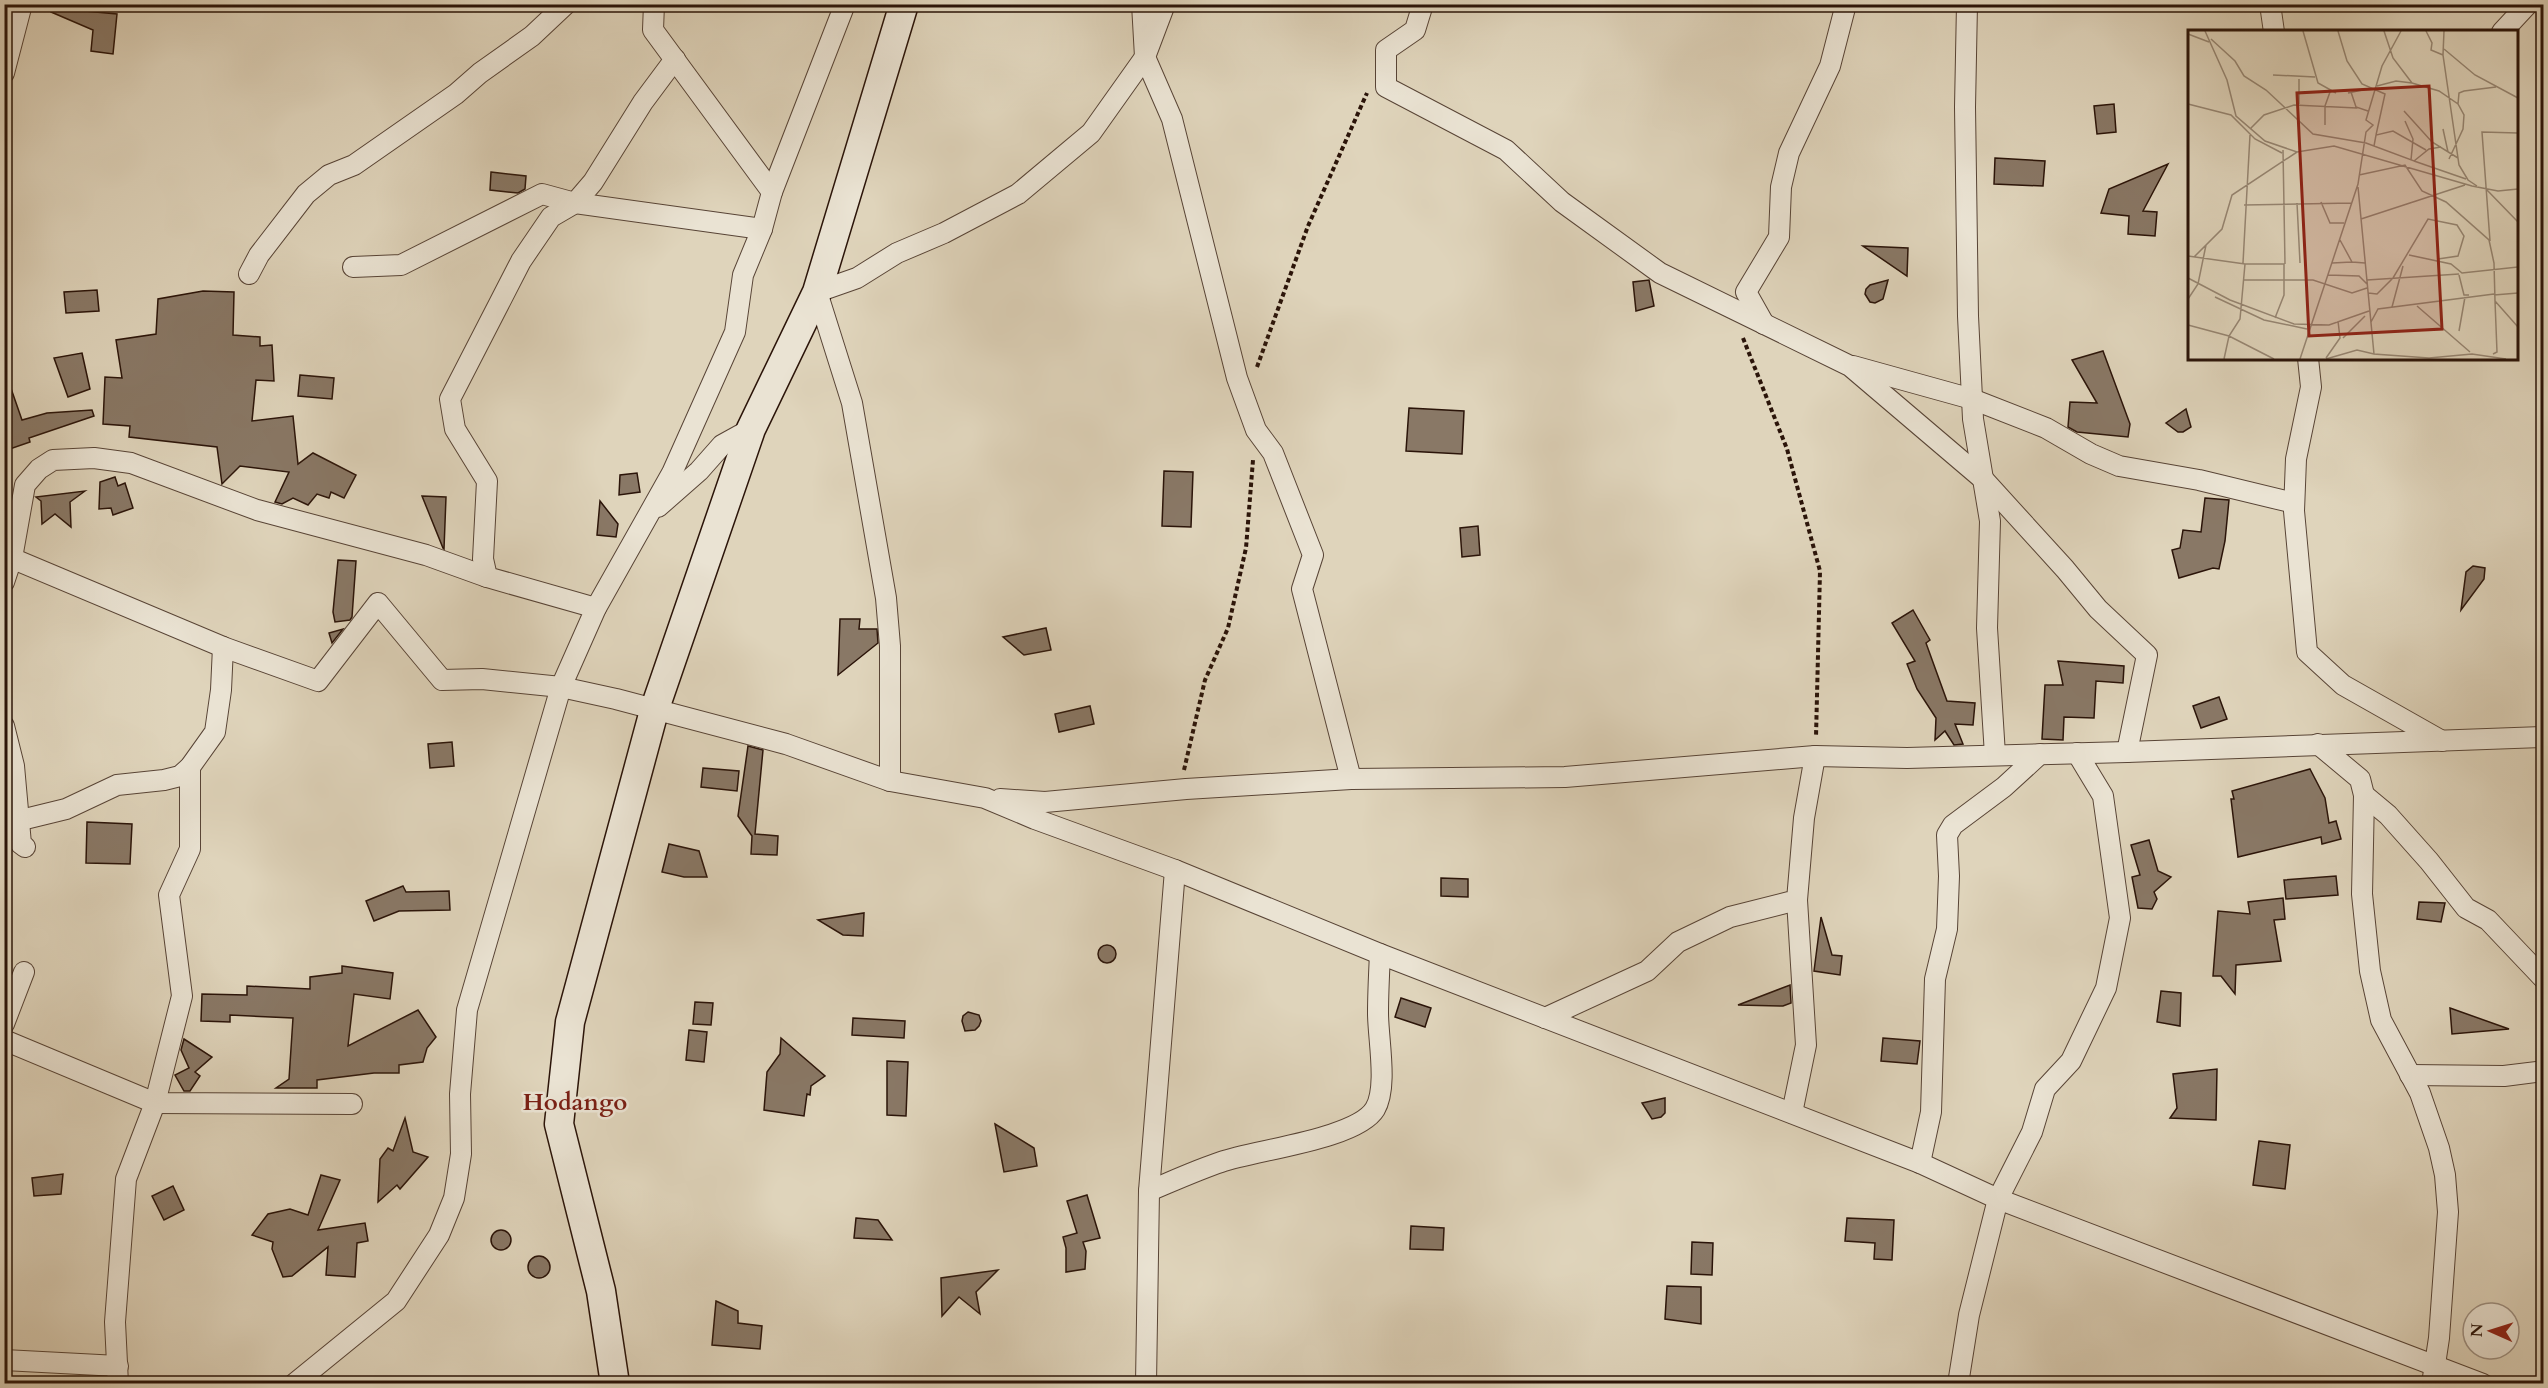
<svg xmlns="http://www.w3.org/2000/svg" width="2548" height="1388" viewBox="0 0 2548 1388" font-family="Cardo,serif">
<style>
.building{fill:#897866;stroke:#2b1409;stroke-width:1.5}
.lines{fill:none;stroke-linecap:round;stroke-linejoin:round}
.street-casing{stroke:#584436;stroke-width:22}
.secondary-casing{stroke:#2b1409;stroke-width:31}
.path{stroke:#2b1409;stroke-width:4;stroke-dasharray:4.5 3;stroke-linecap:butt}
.street{stroke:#eae3d3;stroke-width:20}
.secondary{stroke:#eae3d3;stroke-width:28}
.labels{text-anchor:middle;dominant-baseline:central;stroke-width:5;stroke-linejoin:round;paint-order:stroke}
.quarter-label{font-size:24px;font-weight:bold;fill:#7a1f14;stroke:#eae3d3}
.inset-road{fill:none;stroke:#978774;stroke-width:1.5}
.view{fill:#8f2418;fill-opacity:0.15;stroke:#8f2418;stroke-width:3}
.inset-edge{fill:none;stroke:#2b1409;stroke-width:3}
</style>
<rect width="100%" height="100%" fill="#dfd4bb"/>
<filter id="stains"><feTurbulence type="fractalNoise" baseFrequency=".00333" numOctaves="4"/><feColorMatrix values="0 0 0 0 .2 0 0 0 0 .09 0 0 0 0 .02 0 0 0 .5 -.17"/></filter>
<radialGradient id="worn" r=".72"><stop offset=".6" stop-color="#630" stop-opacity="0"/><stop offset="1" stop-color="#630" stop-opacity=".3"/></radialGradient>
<g class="building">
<path d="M52,8L117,14L113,54L91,51L93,30L51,12Z"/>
<path d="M2114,104L2116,132L2097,134L2094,106Z"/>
<path d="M1995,158L2045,161L2043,186L1994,184Z"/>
<path d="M2168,164L2143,211L2157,212L2155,236L2128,234L2129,216L2101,213L2109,189Z"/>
<path d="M491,172L526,176L525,189L518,193L490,190Z"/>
<path d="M1863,246L1908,248L1907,276Z"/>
<path d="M1649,280L1654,306L1636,311L1633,282Z"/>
<path d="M1888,280L1883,299L1875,303L1870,302L1865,294L1866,289L1870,285Z"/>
<path d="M97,290L99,311L66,313L64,292Z"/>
<path d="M203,291L234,292L233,335L260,337V346L272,345L274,381L256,380L252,421L293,416L298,464L313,453L356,475L344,498L331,492L329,498L317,494L308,505L293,498L282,504L275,502L289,472L240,466L222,484L217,447L129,437L130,426L103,424L105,377L122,378L116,340L156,334L158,299Z"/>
<path d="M2103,351L2130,424L2128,437L2077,432L2068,427L2070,402L2097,403L2072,360Z"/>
<path d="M82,353L90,389L68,397L54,358Z"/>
<path d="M300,375L334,378L332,399L298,396Z"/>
<path d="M4,377H7L22,420L47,413L92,410L94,416L29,438L30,442L4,451Z"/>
<path d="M1409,408L1464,411L1462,454L1406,451Z"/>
<path d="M2186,409L2191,427L2183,432H2178L2166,423Z"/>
<path d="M1164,471L1193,472L1191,527L1162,526Z"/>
<path d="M637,473L640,492L619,495L620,475Z"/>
<path d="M115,477L118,486L125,483L133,508L113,515L111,508L99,509L100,482Z"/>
<path d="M85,491L70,502L71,527L55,514L42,524L41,501L36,497Z"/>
<path d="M422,496L446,497L444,549L443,548Z"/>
<path d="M2205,498L2229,500L2225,541L2219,569L2213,568L2179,578L2172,550L2180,548L2183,530L2201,532Z"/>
<path d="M600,501L618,524L616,537L597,535Z"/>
<path d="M1478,526L1480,555L1462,557L1460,528Z"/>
<path d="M338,560L356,561L352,617L350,620L335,622L333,612Z"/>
<path d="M2473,566L2485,568L2484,579L2461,610L2466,572Z"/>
<path d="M1913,610L1930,640L1926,643L1947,701L1975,703L1973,725L1955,724L1963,744L1954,745L1945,731L1935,740L1936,718L1917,689L1907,664L1915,661L1892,623Z"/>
<path d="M840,619H860L859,629H877L878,643L838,675Z"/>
<path d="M1046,628L1051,650L1024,655L1003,637Z"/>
<path d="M343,629L332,643L329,633Z"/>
<path d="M2058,661L2124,666L2123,683L2096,681L2094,718L2064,717L2063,740L2042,739L2045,685H2063Z"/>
<path d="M2219,697L2227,719L2201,728L2193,706Z"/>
<path d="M1090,706L1094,724L1059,732L1055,714Z"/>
<path d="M452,742L454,766L430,768L428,744Z"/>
<path d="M748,746L763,750L755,834L778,836L777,855L751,854L752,836L738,816Z"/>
<path d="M703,768L739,771L737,791L701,787Z"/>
<path d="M2310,769L2325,798L2329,823L2336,821L2341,839L2322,844L2321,837L2238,857L2231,799H2234L2232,791Z"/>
<path d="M87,822L132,824L130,864L86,863Z"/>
<path d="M2149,840L2158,871L2171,877L2154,892L2157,899L2152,909L2138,908L2132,877L2140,875L2131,845Z"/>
<path d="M669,844L699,851L707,877H684L662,872Z"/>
<path d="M2336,876L2338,895L2286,899L2284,880Z"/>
<path d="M1441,878L1468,879V897L1441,896Z"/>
<path d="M403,886L406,892L449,891L450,910L399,911L374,921L366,901Z"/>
<path d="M2283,898L2285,919L2274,920L2281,961L2236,965L2235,994L2221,976H2213L2218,911L2250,914L2248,902Z"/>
<path d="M2419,902L2445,903L2441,922L2417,919Z"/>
<path d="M864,913L863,936L843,935L818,920Z"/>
<path d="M1821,917L1832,955L1842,956L1840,975L1814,971Z"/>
<circle cx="1107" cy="954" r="9"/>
<path d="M342,966L393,973L390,999L354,994L348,1046L418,1010L436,1037L427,1048L423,1062L399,1065V1073H374L317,1080V1088H276L289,1079L293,1018L230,1015V1022L201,1021L202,994L247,995V986L310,989V977L342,973Z"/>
<path d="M1790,985L1791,1003L1783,1006L1738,1005Z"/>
<path d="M2161,991L2181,993L2180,1026L2157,1022Z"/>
<path d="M1401,998L1431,1008L1425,1027L1395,1017Z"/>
<path d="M695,1002L713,1003L711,1025L693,1024Z"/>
<path d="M2450,1008L2509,1029L2452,1034Z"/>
<path d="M968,1012L979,1015L981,1021L979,1026L975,1030L965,1031L962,1021L963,1016Z"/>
<path d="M853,1018L905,1021L904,1038L852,1035Z"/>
<path d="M689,1030L707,1032L704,1062L686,1060Z"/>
<path d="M781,1038L825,1076L811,1086L810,1095L807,1094L804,1116L764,1110L767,1072L780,1054Z"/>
<path d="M1883,1038L1920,1041L1917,1064L1881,1061Z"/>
<path d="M184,1039L212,1057L195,1072L200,1076L190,1091H184L175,1075L189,1068L181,1050Z"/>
<path d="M887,1061L908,1062L906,1116L887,1115Z"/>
<path d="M2217,1069L2216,1120L2170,1118L2177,1108L2173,1074Z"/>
<path d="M1665,1098V1113L1661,1117L1652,1119L1642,1103Z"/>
<path d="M405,1118L413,1152L428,1157L400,1189L397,1185L378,1202L380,1159L388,1148L393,1151Z"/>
<path d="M995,1124L1034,1148L1037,1166L1004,1172Z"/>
<path d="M2259,1141L2290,1145L2285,1189L2253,1185Z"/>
<path d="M63,1174L61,1194L34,1196L32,1178Z"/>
<path d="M321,1175L340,1180L318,1230L365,1223L368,1241L357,1243L355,1277L326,1275L328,1247L292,1276L283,1277L272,1249L273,1242L252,1235L268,1214L290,1209L308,1215Z"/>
<path d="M173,1186L184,1210L164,1220L152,1196Z"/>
<path d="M1087,1195L1100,1238L1083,1242L1086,1251L1085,1269L1066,1272V1248L1063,1237L1077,1233L1067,1201Z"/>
<path d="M856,1218L878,1220L892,1240L854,1238Z"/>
<path d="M1847,1218L1894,1220L1892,1260L1874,1259L1875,1243L1845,1241Z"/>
<path d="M1411,1226L1444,1228L1443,1250L1410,1249Z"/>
<circle cx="501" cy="1240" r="10"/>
<path d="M1692,1242L1713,1243L1712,1275L1691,1274Z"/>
<circle cx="539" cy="1267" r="11"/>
<path d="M998,1270L976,1292L980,1314L959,1297L942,1316L941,1278Z"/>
<path d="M1667,1286L1701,1287V1324L1665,1319Z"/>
<path d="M716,1301L738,1311V1323L762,1326L760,1349L712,1345Z"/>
</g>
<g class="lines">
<defs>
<g id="street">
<path d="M1142,4L1145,57L1172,119L1237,378L1256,430L1273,453L1313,555L1302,589L1351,779"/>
<path d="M1423,4L1415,30L1386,50V87L1506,150L1562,202L1660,273L1850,366L1984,480L2065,569L2098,609L2147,655L2127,752"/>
<path d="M1967,4L1965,107L1968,316L1973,419L1990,521L1987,628L1995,755"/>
<path d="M2270,4L2274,32"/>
<path d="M2502,32L2528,4"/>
<path d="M4,73L22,4"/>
<path d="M772,192L845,4"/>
<path d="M353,267L401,265L542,194L575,203L762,229"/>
<path d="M249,274L259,255L306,194L329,175L354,165L456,94L480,73L532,36L566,4"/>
<path d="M1764,324L1746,292L1779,237L1781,187L1789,153L1830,66L1846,4"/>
<path d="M2308,358L2311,387L2296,459L2294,511L2307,652L2343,685L2442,741"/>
<path d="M1853,366L1972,399L2046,428L2091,454L2119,466L2199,480L2294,503"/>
<path d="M658,507L699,471L722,445L751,429"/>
<path d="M4,555L223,647L318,681L378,603L442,680L482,679L561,687L616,699L786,744L890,781L985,798L1035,819L1175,870L1380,954L1920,1163L1998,1199L2483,1384"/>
<path d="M4,582L12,558L25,485L39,469L53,460L94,458L131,463L257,510L426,555L487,577"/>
<path d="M596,608L487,577L483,559L487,481L455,429L450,399L521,261L551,217L575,203L593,182L643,102L675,59"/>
<path d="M4,726L14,766L21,844L25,847"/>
<path d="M2318,744L2360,779L2364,795L2362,894L2370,971L2381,1020L2420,1093L2439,1148L2445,1175L2448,1212L2439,1338L2432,1384"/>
<path d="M890,781V646L886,598L852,403L817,292L857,278L897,253L944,233L1018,194L1091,133L1145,57L1165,4"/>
<path d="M2364,795L2388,815L2429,861L2466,908L2488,920L2544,979"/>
<path d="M1000,799L1045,802L1186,789L1351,779L1565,777L1815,756L1907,758L2127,752L2544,737"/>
<path d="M21,820L66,809L117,785L164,780L180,776L190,767L215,732L221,690L223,647"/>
<path d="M1545,1018L1647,971L1678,942L1730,917L1797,900L1804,818L1815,756"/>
<path d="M4,1024L24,972"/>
<path d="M4,1040L155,1103L352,1104"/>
<path d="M2410,1075L2504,1076L2544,1071"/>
<path d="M1792,1113L1806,1045L1797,900"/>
<path d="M1920,1163L1931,1112L1935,979L1947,929L1949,876L1947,835L1953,825L2004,787L2040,754"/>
<path d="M1149,1191C1173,1181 1197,1170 1221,1162C1255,1150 1357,1139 1375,1109C1388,1087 1378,1039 1378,1013C1378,994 1379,974 1380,954"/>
<path d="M4,1360L118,1366"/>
<path d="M118,1384L115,1322L126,1179L155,1103L182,996L169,895L190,849V767"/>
<path d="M294,1384L396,1301L439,1235L454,1198L461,1154L460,1094L467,1010L561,687L596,608L672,473L735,332L743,275L762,229L772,192L653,30L654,4"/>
<path d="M1146,1384L1149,1191L1175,870"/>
<path d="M1958,1384L1969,1315L1998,1199L2032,1132L2045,1089L2071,1061L2106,988L2120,918L2103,796L2077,753"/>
</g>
<path id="secondary" d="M615,1384L601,1291L559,1124L570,1022L654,711L751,429L817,292L904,4"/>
</defs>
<use href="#street" class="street-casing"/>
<use href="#secondary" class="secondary-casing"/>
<g class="path">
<path d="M1743,338L1787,449L1820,571L1816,737"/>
<path d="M1257,367L1308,226L1367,93"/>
<path d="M1184,770L1205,680L1228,628L1246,548L1253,460"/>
</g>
<use href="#street" class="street"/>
<use href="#secondary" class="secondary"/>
</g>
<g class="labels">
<g class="quarter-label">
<text x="575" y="1102">Hodango</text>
</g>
</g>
<g transform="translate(2188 30)">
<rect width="330" height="330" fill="#dfd4bb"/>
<path class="inset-road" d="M17,1L39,50L48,86L77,111L109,122L146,116L284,156L310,161L330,159M115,1L130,53L148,63M150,1L159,31L174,54L197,64L188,105M196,1L205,28L224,53M238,1L244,13L243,20L255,25M256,1L255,25L271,135L280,150L289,156M0,4L21,12M23,9L47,31L56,46L78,60L125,104L178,113L226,131L241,119L253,117M256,19L287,45L330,68M85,45L127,47M189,56L208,51L224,53L251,61L270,74L276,85L275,99L261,129M163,62L168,77L180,81M160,63L179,59M0,74L43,85L67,109L94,123M111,74V49M270,74L271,63L276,61L308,57M216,81L244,112L270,128M217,91L225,109L223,130M137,95V76L142,62M63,98L76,85L106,75L169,78M255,99L260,122M186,116L188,105L205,101L238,120M95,120L97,234M226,131L278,149M171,145L217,135L234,161L258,172L301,210L306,233L307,271L330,297M170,157L186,324L241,328L284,324L318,329M298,159L330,192M133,172L142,193H156M109,173L112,233M56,175L164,173M173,189L277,155M152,210L164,232L177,233M302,211L294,102L330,103M221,225L263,234L274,243L330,237M0,226L57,234H96V265L87,288M6,227L34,199L44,165L109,122M55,233L62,105M144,233L164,232M140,245L171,246L179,254M271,245L276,265H281M0,248L42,270L106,294L141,295L181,281M56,250H125L164,263L179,258M179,250L271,244M180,263L189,264L205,248L240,189L269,195L276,206L270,226L250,229M306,265L330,263M27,267L76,290L119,299M0,269L10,254L18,215M229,276L282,322M204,277L215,236M183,292L190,279L306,264M0,295L41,306L86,329M271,301L277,267M155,308L177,286M305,324L309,322L307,271M138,328L152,308L150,291M36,329L41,306L52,289L57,234M112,329L170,154L178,102L185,95L178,90L194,36L213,1M138,329L169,320L186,324"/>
<path class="view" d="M241,56L254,299L121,306L109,63Z"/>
<rect width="330" height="330" class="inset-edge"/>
</g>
<rect width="2548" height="1388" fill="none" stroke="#dfd4bb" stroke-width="24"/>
<rect x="6" y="6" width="2536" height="1376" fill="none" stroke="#2b1409" stroke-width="3"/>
<rect x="12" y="12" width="2524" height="1364" fill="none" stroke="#2b1409" stroke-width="1.5"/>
<g transform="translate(2491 1331) rotate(273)"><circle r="28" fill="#eae3d3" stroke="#9e9082" stroke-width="1.5"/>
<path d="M0-4.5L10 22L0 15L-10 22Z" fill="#8f2418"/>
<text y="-9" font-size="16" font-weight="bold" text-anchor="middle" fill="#2b1409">N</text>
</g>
<rect width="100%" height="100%" filter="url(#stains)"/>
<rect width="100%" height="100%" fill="url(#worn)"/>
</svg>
